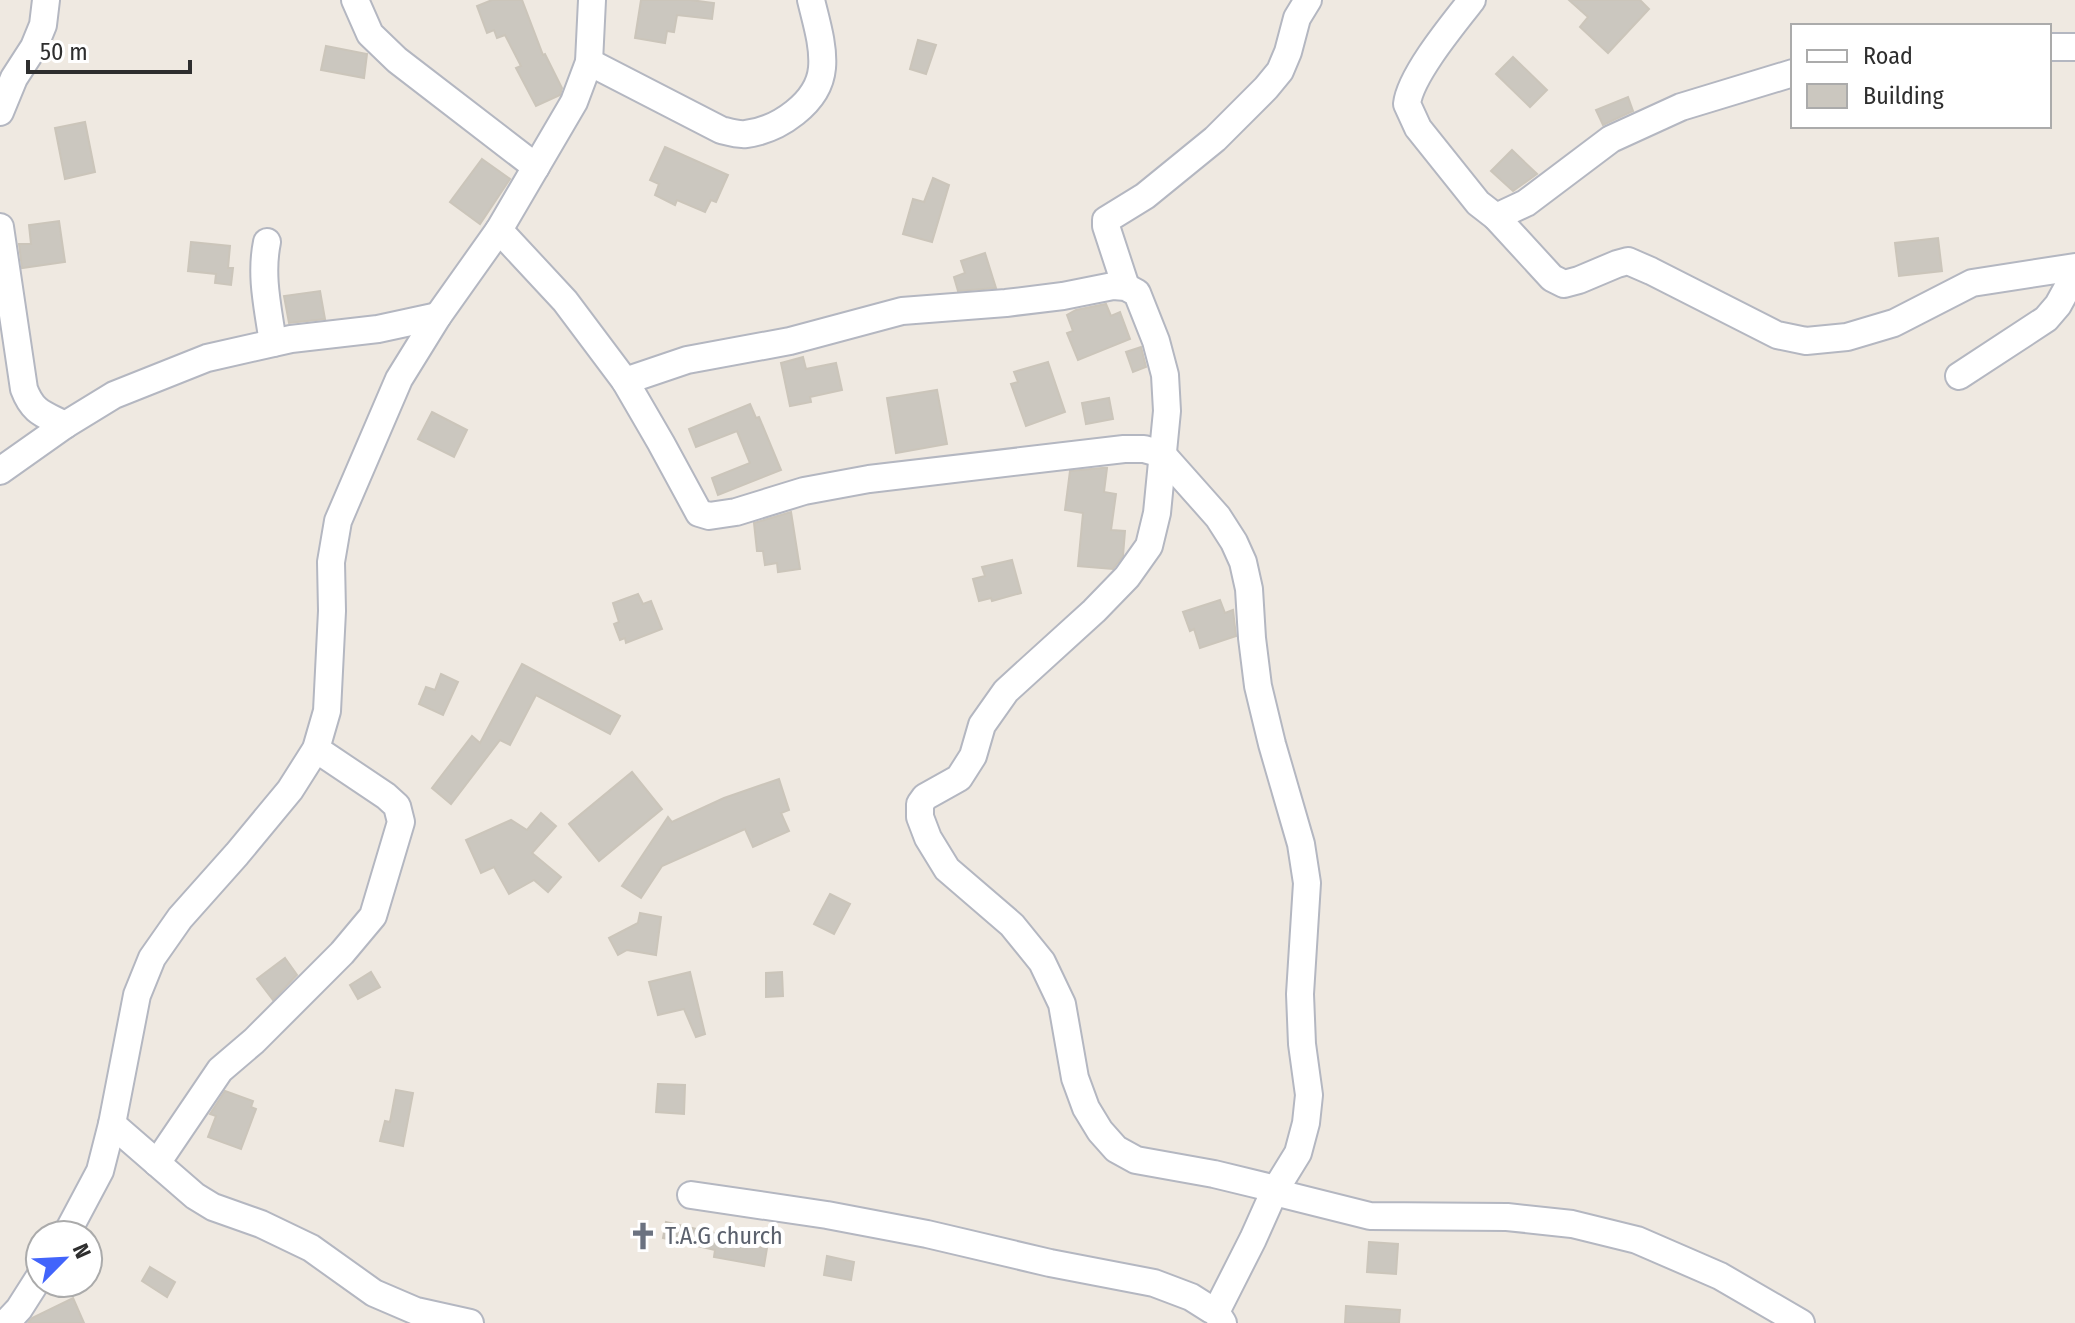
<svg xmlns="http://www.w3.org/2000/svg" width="2075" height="1323" viewBox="0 0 2075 1323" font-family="'Fira Sans Condensed',sans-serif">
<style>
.building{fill:#cbc7bf;stroke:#cbc5ba;stroke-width:2}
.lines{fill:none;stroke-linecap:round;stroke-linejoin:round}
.minor-casing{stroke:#b4b7c1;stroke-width:30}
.minor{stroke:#fff;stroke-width:26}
.labels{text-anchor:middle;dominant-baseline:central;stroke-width:8;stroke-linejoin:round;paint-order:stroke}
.worship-label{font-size:24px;fill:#5b616d;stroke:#fff;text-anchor:start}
</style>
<rect width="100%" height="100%" fill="#efe9e1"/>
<g class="building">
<path d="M492,0H522L543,55L545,54L562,88L560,95L536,106L516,68L521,66L505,35L497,38L494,30L487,33L477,6Z"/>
<path d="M641,0H690L714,3L712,19L677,15L674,32L667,31L665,43L635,38Z"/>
<path d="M1569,0H1640L1649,9L1608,53L1580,27L1588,17Z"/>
<path d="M918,40L936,45L926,74L910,69Z"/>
<path d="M326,46L367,54L364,78L321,70Z"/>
<path d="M1513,57L1547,90L1530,107L1496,74Z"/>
<path d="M1628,97L1633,111L1603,125L1596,110Z"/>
<path d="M85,122L95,172L65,179L55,128Z"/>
<path d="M665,147L728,175L716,202L711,200L705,212L677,200L675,205L655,195L659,184L650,180Z"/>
<path d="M1512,150L1537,174L1513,191L1491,171Z"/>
<path d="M482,159L510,179L480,224L450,202Z"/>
<path d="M933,178L949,185L932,242L903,234L913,199L924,202Z"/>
<path d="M59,221L65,262L22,268L19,244H31L29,225Z"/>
<path d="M1938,238L1942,271L1899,276L1895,243Z"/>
<path d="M191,242L230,246L228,268H233L231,285L215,283L216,274L188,271Z"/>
<path d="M985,253L996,288L958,291L954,277L965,273L961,261Z"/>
<path d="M320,291L325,319L289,323L284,296Z"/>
<path d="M1106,304L1111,316L1120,312L1130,339L1078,360L1067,333L1073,331L1067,315L1076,310Z"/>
<path d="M1141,347L1146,367L1133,372L1126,352Z"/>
<path d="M803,357L806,369L836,363L842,390L810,397L811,402L790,406L781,363Z"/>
<path d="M1048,362L1065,412L1026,426L1011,384L1018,382L1014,372Z"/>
<path d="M937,390L947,444L896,453L887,398Z"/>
<path d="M1109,398L1113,419L1086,424L1082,403Z"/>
<path d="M750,404L756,418L759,417L781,470L718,495L712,478L750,463L737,431L696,447L689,429Z"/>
<path d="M432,412L467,430L454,457L418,439Z"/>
<path d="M1102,468H1107L1104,492L1116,494L1111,530L1125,531L1123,556L1113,569L1078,566L1083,513L1065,510L1070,471Z"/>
<path d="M791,512L800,569L778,572L777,563L765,565L763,551H757L754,523Z"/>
<path d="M1012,560L1021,593L992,601L991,598L979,601L973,579L985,576L982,567Z"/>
<path d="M638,594L643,604L651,601L662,629L626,643L625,638L620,640L614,624L619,622L613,603Z"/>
<path d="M1220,600L1225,613L1233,610L1236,636L1200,648L1194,629L1190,631L1183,612Z"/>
<path d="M522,664L620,716L610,734L536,695L510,745L500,740L451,804L432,788L472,736L480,743Z"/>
<path d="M441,674L458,682L443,715L419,704L426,687L435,690Z"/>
<path d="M632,772L662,809L599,861L569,824Z"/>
<path d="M779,779L789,810L781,813L789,831L753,847L745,829L662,866L641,898L622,886L668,817L672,822L724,798Z"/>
<path d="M541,813L556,826L532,853L561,877L548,892L534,880L509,894L494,867L481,873L466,840L511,820L527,830Z"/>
<path d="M830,894L850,904L834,934L814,924Z"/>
<path d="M640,913L661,917L656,955L627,950L618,955L609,938L638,923Z"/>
<path d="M285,958L297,975L273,1000L257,979Z"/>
<path d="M371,972L380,987L358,999L350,985Z"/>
<path d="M690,972L705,1034L696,1037L684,1009L658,1015L649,982Z"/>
<path d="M782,972L783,996L766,997V973Z"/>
<path d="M658,1084L685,1085L684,1114L656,1112Z"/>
<path d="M396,1090L413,1093L403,1146L380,1141L385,1121L390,1122Z"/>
<path d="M225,1091L253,1101L251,1107L256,1109L241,1149L208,1137L216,1116L210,1114Z"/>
<path d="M666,1222L727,1236L726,1240L767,1248L764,1266L714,1257L715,1250L663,1238Z"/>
<path d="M1369,1242L1398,1244L1396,1274L1367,1272Z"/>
<path d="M827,1256L854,1262L851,1280L824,1275Z"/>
<path d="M150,1267L175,1282L167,1297L142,1281Z"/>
<path d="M73,1298L84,1323H28L32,1318Z"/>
<path d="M1346,1306L1400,1310L1399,1323H1345Z"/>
</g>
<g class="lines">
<defs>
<g id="minor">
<path d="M355,0L370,34L397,60L536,167"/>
<path d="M1472,0C1453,24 1410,76 1407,104L1418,128L1478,203L1496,217L1526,203L1611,139L1681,107L1793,73"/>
<path d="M2049,47H2075"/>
<path d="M589,62L721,130C729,132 738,135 746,134C778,130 819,103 822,68C824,46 816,21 811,0"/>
<path d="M0,112L14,78L34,47L43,25L46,0"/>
<path d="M1496,217L1552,278L1564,284L1579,280L1617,264L1628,261L1651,271L1777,335L1806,341L1847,337L1894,323L1972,283L2075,267"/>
<path d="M0,227L24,389C33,413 44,414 65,425"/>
<path d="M499,230L565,301L625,381L661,443L699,513L709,516L736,512L804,491L869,479L1124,449H1144L1162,454L1218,517L1234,542L1243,562L1249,589L1252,638L1258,686L1272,744L1301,844L1307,883L1300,994L1302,1044L1309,1095L1306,1123L1298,1153L1274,1192L1253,1239L1216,1312"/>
<path d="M267,242C260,276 268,308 273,343"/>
<path d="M1126,287L1106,226V220L1145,196L1215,139L1266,88L1280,71L1288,52L1297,18L1308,0"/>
<path d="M1959,376L2046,319L2058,305L2075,274"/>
<path d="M625,381L687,360L790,341L902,311L1006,303L1063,296L1113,286L1126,287L1137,293L1156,341L1165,375L1167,411L1157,513L1149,546L1127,577L1094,611L1006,691L982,725L973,756L959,778L925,797L920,804V817L928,838L947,869L1012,925L1042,962L1062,1004L1075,1078L1086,1108L1100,1131L1116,1149L1136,1160L1214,1174L1276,1189"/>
<path d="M0,471L65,425L114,395L207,358L291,339L378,329L438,316"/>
<path d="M112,1124L195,1196L213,1207L261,1224L311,1248L374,1293L416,1311L470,1323"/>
<path d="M157,1163L220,1070L254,1041L342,953L373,916L401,822L397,806L386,796L316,749"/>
<path d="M1274,1192L1370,1216L1507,1217L1572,1224L1637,1240L1720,1276L1801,1323"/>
<path d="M691,1195L827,1215L927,1234L1050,1263L1154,1283L1191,1297L1210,1309L1216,1312L1223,1323"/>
<path d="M66,1235L100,1171L112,1124L137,995L152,958L180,918L237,854L290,790L316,749L327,711L332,611L331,562L338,521L399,379L438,316L499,230L574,102L589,62L592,0"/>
<path d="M6,1323L19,1309L40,1276"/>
</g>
</defs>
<use href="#minor" class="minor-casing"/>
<use href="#minor" class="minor"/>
</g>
<defs>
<symbol id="church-bare" viewBox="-9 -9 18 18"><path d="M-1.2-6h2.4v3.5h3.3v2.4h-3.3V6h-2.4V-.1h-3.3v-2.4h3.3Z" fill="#6b7280" stroke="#fff" stroke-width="2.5" paint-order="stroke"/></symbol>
</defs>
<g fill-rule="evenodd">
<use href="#church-bare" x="623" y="1216" width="40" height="40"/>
</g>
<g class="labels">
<g class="worship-label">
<text x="665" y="1236">T.A.G church</text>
</g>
</g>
<rect x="1791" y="24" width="260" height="104" fill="#ffffff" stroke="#ababab" stroke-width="2"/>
<rect x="1807" y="50" width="40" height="12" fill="#ffffff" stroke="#ababab" stroke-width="2"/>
<text x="1863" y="64" font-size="24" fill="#2e2e2e">Road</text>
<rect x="1807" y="84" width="40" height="24" fill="#cbc7bf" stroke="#ababab" stroke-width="2"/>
<text x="1863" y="104" font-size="24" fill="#2e2e2e">Building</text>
<g transform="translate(64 1259) rotate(66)"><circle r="38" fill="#ffffff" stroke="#ababab" stroke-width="2"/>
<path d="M0-6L14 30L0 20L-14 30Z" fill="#4264fb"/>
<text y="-12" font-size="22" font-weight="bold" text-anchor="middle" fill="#2e2e2e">N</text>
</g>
<path d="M28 60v12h162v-12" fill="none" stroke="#2e2e2e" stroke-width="4"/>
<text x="40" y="60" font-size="24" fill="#2e2e2e" stroke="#ffffff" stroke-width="6" paint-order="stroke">50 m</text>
</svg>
